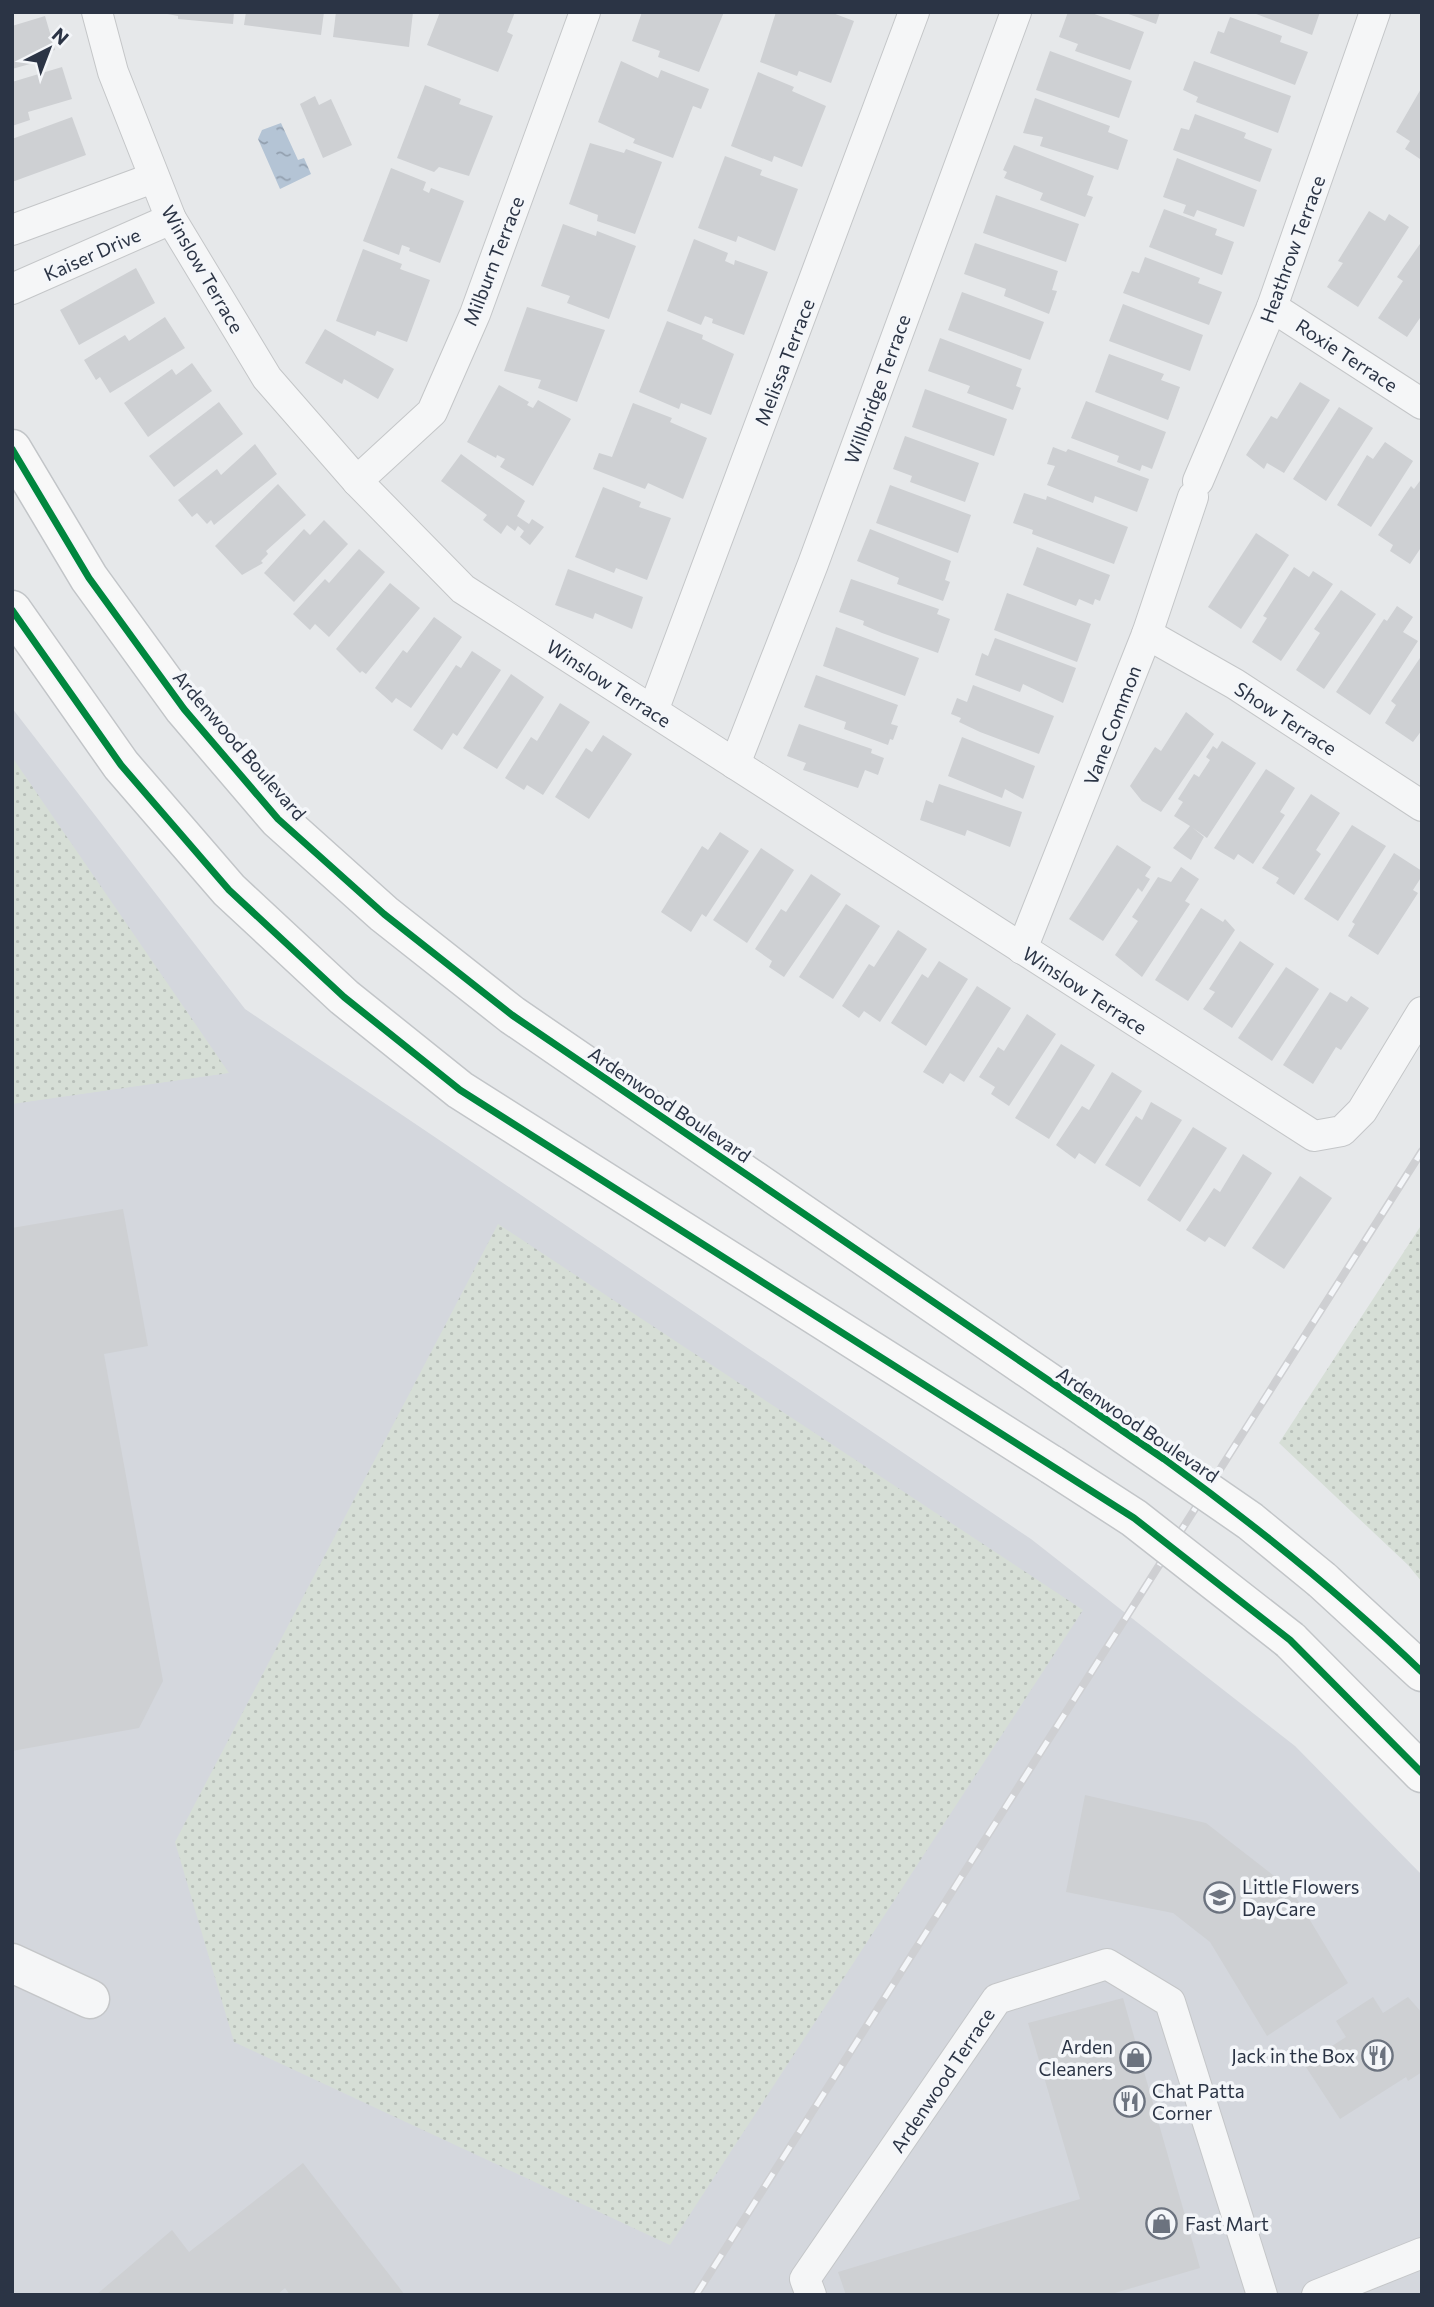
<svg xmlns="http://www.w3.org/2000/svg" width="1434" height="2307" viewBox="0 0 1434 2307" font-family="Commissioner,sans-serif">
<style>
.built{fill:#d4d7dd}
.grass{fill:url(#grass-dots)}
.water{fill:url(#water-ripples)}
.building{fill:#ced0d3}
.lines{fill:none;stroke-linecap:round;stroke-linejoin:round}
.minor-casing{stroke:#c4c6c8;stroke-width:32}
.tertiary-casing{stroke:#c4c6c8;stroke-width:41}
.primary-casing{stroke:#c2c5c8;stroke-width:41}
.minor{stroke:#f5f6f7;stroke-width:30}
.tertiary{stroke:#f5f6f7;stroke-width:38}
.primary{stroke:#f8f8f8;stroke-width:38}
.rail-casing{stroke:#cecfd2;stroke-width:8}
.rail{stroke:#f4f6f9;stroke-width:5;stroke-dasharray:16;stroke-linecap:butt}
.primary-bridge-casing{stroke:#c2c5c8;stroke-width:41;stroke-linecap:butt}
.primary-bridge{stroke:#f8f8f8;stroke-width:38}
.cycleway-casing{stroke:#f4f6f9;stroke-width:11}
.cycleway{stroke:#00873e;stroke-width:7}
.labels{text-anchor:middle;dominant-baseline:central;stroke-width:7;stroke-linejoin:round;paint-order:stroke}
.street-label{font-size:19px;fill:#2b3445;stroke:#f4f6f9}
.poi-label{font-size:19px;fill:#2b3445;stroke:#f4f6f9;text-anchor:start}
</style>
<defs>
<pattern id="grass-dots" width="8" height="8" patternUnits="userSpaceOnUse" patternTransform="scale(1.75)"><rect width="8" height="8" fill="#d6ded6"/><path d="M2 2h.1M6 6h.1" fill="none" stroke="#b8bfb9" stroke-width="1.8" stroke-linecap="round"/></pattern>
<pattern id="water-ripples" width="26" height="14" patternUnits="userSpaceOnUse" patternTransform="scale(1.75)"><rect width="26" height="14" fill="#b4c4d5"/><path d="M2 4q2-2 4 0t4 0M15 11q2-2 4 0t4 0" fill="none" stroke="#93a0af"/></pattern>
</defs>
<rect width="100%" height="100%" fill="#e6e8ea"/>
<path class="built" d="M12,708L245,1009L1031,1539L1295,1746L1422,1875V2295H12Z"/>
<g class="grass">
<path d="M12,757L229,1073L12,1104Z"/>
<path d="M498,1224L1083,1610L670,2245L234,2042L175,1842Z"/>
<path d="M1422,1224V1582L1408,1565L1279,1443Z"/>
</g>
<path class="water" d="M281,123L298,160L304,158L311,174L280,189L258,139L262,130Z"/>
<g class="building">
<path d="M157,12H234L233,24L178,19V16Z"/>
<path d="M246,12H324L321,35L244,25Z"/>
<path d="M336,12H413L409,47L333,37Z"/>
<path d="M440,12H515L507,32L513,35L498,72L427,45Z"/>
<path d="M642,12H724L699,72L658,57L660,51L632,41Z"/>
<path d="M776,12H830L854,21L831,83L799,71L797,76L760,62Z"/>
<path d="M1068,12H1089L1144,32L1130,70L1075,51L1078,44L1059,37Z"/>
<path d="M1123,12H1160L1156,24Z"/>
<path d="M1251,12H1320L1312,35Z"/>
<path d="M45,16L55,50L35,55L37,62L12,69V26Z"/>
<path d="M1230,17L1282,36L1280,42L1308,52L1295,85L1210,53L1218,31L1224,33Z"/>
<path d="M1050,51L1132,81L1119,118L1036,90Z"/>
<path d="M621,61L658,78L661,70L709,89L701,109L693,106L673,158L633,143L635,139L598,122Z"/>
<path d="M1194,61L1291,96L1278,133L1196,102L1198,97L1183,90Z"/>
<path d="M62,67L72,99L28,112L30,120L12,126V82Z"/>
<path d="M758,72L794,87L792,91L826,106L802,167L774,156L772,162L731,146Z"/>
<path d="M425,85L461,99L459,104L493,116L469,176L439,167L434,172L397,158Z"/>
<path d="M1422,87V155L1420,159L1405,149L1410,141L1396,132Z"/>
<path d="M315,96L319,105L331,99L352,145L323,158L300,104Z"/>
<path d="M1035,98L1110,126L1108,132L1128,140L1118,170L1040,146L1043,137L1023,133Z"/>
<path d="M1195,114L1246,133L1244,138L1272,149L1260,182L1173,150L1181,128L1189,130Z"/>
<path d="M72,117L86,155L12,182V139Z"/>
<path d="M590,143L624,153L626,149L662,162L635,234L597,221L598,215L569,204Z"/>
<path d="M1014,145L1094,176L1087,195L1093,197L1085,217L1040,200L1043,193L1004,178L1007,172L1003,170Z"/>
<path d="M725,156L762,170L760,175L798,189L775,251L738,236L736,242L698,228Z"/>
<path d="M1177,158L1257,190L1244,227L1197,210L1194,217L1183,213L1186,205L1163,197Z"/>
<path d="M391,168L426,182L423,190L429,193L431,188L464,201L440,263L409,251L410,248L402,245L399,255L363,241Z"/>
<path d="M996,195L1079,224L1066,262L983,233Z"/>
<path d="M1164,209L1217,229L1215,235L1234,242L1222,275L1149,247Z"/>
<path d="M1369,211L1385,221L1389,214L1409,227L1358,307L1327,287L1343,263L1338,261Z"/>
<path d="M563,224L596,236L597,231L636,246L609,319L567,303L570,296L541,286Z"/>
<path d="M694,239L728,253L725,261L734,265L735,260L768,272L744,335L712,323L713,319L705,316L701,325L667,311Z"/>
<path d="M1422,241V315L1407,337L1378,318L1403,281L1397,277Z"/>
<path d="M975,243L1058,271L1052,290L1057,291L1049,314L1004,296L1006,289L964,274Z"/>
<path d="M363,249L402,264L400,269L430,280L407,342L377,331L375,336L336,321Z"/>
<path d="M1145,257L1200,278L1198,283L1222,292L1209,325L1123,293L1132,271L1139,273Z"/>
<path d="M136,268L155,303L79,345L60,310Z"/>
<path d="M962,292L1044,322L1030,360L948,330Z"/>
<path d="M1123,304L1203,335L1190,371L1109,341Z"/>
<path d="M527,307L605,330L577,402L538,388L541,380L504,371Z"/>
<path d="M165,317L185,348L110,393L100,377L96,380L84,360L125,335L129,341Z"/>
<path d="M667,321L703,335L702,339L734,354L711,415L681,403L679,409L639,392Z"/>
<path d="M325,329L394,369L378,399L344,379L342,384L305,363Z"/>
<path d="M940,338L1022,369L1016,386L1021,388L1013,410L967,393L970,386L928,371Z"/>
<path d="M1109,354L1164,374L1161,380L1180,387L1168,420L1095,392Z"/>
<path d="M192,363L212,391L148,437L124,403L172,369L176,375Z"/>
<path d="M1300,382L1330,400L1284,473L1267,463L1264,469L1246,455L1271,416L1277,419Z"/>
<path d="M499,385L529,402L527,405L533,408L538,400L571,419L533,486L500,467L505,459L497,455L496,458L467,442Z"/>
<path d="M925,389L1007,419L994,456L912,427Z"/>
<path d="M1086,401L1166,432L1152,469L1142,465L1140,471L1117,462L1119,456L1071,438Z"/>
<path d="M219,402L243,434L174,487L149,456Z"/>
<path d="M633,403L672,418L670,422L707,438L683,499L648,483L645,489L593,469L599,453L612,457Z"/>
<path d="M1339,407L1373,428L1326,501L1293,479Z"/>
<path d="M905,436L979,463L965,502L910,482L912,476L893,469Z"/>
<path d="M1385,442L1413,461L1371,527L1337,505L1367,455L1373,459Z"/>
<path d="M255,444L277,474L214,525L211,520L207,524L197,513L192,517L178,500L217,469L221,475Z"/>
<path d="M1053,447L1066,452L1068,449L1149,479L1137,512L1095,496L1093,503L1047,485L1055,466L1047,464Z"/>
<path d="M461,454L525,501L517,516L529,524L532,519L544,527L530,545L520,537L524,531L518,526L515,531L507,525L501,534L483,520L487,515L441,481Z"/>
<path d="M1422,478V546L1410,564L1390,551L1393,545L1378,535L1411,486L1414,489Z"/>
<path d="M278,484L306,515L266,551L268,554L261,561L263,563L242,575L215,546Z"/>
<path d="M890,485L971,515L958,553L876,523Z"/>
<path d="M603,487L641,502L639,507L671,518L647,580L616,568L614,573L575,557Z"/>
<path d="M1024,493L1046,500L1047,496L1128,527L1114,564L1032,534L1033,530L1013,523Z"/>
<path d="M324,520L348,544L294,602L264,573L304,529L310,535Z"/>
<path d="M870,529L951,561L945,580L950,582L943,601L897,584L899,578L857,561Z"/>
<path d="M1256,533L1289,555L1241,629L1208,607Z"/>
<path d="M1037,547L1110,575L1100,601L1095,599L1093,605L1079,599L1076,606L1023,585Z"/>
<path d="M359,549L385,572L329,637L315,624L310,630L293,614L325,579L329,583Z"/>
<path d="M1294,567L1309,577L1313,571L1333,584L1281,661L1252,642L1267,618L1263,616Z"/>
<path d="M568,569L643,597L632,629L595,613L593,619L555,605Z"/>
<path d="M851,579L939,609L937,614L950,619L938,653L882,633L863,625L864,621L839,612Z"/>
<path d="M390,583L420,608L366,674L362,671L360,673L336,649Z"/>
<path d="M1341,590L1376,614L1324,689L1296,670L1320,633L1314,629Z"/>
<path d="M1007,593L1091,624L1077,662L994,630Z"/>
<path d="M1397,606L1413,617L1403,632L1418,641L1370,715L1336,692L1384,619L1387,621Z"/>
<path d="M434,617L462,637L411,708L396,698L392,703L375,688L403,650L407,653Z"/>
<path d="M836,627L919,658L905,696L823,666Z"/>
<path d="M995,638L1076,668L1063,703L1023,684L1020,692L975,675L982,653L988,656Z"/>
<path d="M472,651L501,670L457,736L453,733L442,750L413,730L456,665L461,668Z"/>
<path d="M1422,655V730L1413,742L1385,723L1396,705L1391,701Z"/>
<path d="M511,674L544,697L497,769L463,748Z"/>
<path d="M816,675L898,705L891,724L898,726L893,740L890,739L888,745L844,729L846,722L804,707Z"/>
<path d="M973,685L1054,716L1039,754L980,732L959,722L961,718L951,714L957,698L967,702Z"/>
<path d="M560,703L590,722L543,795L527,785L524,790L505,778L531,737L537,741Z"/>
<path d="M1186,712L1214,734L1161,812L1142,801L1130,786L1155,747L1161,751Z"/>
<path d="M799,724L872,749L871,753L884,758L878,775L865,770L858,788L803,770L806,763L787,756Z"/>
<path d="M603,735L632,754L589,819L555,797L586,748L592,752Z"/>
<path d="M962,737L1035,766L1023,799L1005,789L1002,798L948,776Z"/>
<path d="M1222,741L1256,763L1207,838L1193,828L1204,837L1191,860L1173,848L1190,826L1174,816L1183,802L1178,799L1194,774L1199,777L1210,760L1206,757L1213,746L1217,749Z"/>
<path d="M1266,769L1295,788L1280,812L1285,815L1253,864L1238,854L1234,860L1214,848Z"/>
<path d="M939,784L1022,812L1010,847L967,830L965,836L920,820L926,800L933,803Z"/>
<path d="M1311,794L1340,813L1316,850L1321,854L1294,895L1276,883L1279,878L1262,868Z"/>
<path d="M1352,825L1386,846L1338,921L1304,899Z"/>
<path d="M720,832L749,851L706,917L702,914L691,932L661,912L702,846L708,850Z"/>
<path d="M1117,845L1151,867L1145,876L1150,879L1142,892L1138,888L1103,941L1069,919Z"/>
<path d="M761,848L794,870L747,943L713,920Z"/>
<path d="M1394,853L1422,871V876L1413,890L1418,893L1378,955L1348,936L1355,924L1352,922Z"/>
<path d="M1181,867L1199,879L1185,901L1190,904L1142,977L1115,955L1138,921L1132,917L1158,877L1171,882Z"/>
<path d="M811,874L841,894L784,977L769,967L772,961L755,949L781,909L786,912Z"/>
<path d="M846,904L880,926L833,999L799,977Z"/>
<path d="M1201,908L1223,922L1225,919L1235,930L1188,1001L1155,980Z"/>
<path d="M898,930L927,949L880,1022L864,1011L859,1018L842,1006L869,964L874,967Z"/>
<path d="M1240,941L1274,964L1232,1028L1203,1009L1215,992L1209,989Z"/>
<path d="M939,961L968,979L926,1046L891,1023L922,974L928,978Z"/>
<path d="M1286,967L1319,989L1272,1061L1238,1038Z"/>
<path d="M977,986L1011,1008L964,1082L950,1073L943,1084L923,1072Z"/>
<path d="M1330,992L1347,1002L1351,996L1369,1008L1341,1050L1336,1047L1313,1084L1283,1065Z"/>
<path d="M1027,1014L1056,1034L1009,1106L991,1094L995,1087L979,1077L998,1047L1004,1051Z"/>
<path d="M1061,1044L1095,1065L1049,1139L1015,1118Z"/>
<path d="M1112,1072L1142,1091L1095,1164L1079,1153L1075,1159L1056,1145L1082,1106L1089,1110Z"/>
<path d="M1151,1102L1182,1120L1140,1187L1105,1165L1136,1116L1142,1120Z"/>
<path d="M1193,1127L1227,1148L1180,1222L1147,1200Z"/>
<path d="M1243,1154L1272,1173L1225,1247L1209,1237L1205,1242L1186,1230L1214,1188L1220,1192Z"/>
<path d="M1300,1176L1332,1198L1284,1269L1252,1248Z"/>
<path d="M123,1209L148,1346L104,1354L163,1681L139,1728L12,1751V1228Z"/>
<path d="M1085,1795L1206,1823L1291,1889L1348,1983L1267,2036L1210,1942L1173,1913L1066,1892Z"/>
<path d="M1373,1997L1383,2013L1408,1997L1422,2013V2072L1408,2081L1406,2077L1340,2119L1304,2064L1346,2037L1336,2021Z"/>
<path d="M1123,1998L1200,2268L1108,2295H846L838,2272L1080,2199L1028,2023Z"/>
<path d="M303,2163L405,2295H290L285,2288L277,2295H96L172,2230L189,2252Z"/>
</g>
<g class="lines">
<defs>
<g id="minor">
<path d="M97,12L113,72L171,219L267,378L357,481L463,589L1314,1136L1342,1131L1362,1111L1422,1012"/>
<path d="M12,230L153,178"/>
<path d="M12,289L171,219"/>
<path d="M1272,307L1422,404"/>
<path d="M357,481L432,412L475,314L585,12"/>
<path d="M1198,481L1272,307L1375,12"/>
<path d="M1147,634L1235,684L1422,806"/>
<path d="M653,711L914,12"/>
<path d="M735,764L813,564L1016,12"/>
<path d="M1022,949L1147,634L1193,497"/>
<path d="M811,2295L805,2279L997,1999L1107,1964L1170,2002L1262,2295"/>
<path d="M1317,2295L1422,2253"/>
</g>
<path id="tertiary" d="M12,1963L90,1999"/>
<g id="primary">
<path d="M12,449L89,578L184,709L278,819L384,914L512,1015L1089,1410"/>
<path d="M12,610L121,765L229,890L344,997L460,1090L1052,1465"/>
<path d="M1322,1580L1422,1672"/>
<path d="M1290,1640L1422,1773"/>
</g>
</defs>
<use href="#minor" class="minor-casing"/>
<use href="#tertiary" class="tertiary-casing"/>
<use href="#primary" class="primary-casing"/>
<use href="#minor" class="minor"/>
<use href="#tertiary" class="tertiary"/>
<use href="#primary" class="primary"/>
<defs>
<path id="rail" d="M696,2295L1422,1151"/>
</defs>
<use href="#rail" class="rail-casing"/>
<use href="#rail" class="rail"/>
<defs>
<g id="primary-bridge">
<path d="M1089,1410L1250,1521L1322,1580"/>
<path d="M1052,1465L1134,1518L1290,1640"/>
</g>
</defs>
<use href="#primary-bridge" class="primary-bridge-casing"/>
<use href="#primary-bridge" class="primary-bridge"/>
<defs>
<g id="cycleway">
<path d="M12,449L89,578L184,709L278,819L384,914L512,1015L1164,1459C1255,1525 1341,1594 1422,1672"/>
<path d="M12,610L121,765L229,890L344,997L460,1090L1134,1518L1290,1640L1422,1773"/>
</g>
</defs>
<use href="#cycleway" class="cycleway-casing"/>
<use href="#cycleway" class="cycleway"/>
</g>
<defs>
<symbol id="school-ring" viewBox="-11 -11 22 22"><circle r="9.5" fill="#f4f6f9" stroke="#6c737f" stroke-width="1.5"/><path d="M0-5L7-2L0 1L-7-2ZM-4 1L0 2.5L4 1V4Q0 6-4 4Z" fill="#6c737f"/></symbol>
<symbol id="restaurant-ring" viewBox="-11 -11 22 22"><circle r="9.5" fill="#f4f6f9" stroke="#6c737f" stroke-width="1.5"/><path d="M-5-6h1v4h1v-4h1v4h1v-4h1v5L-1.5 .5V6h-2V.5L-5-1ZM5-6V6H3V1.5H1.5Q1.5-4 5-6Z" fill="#6c737f"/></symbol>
<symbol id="shop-ring" viewBox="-11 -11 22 22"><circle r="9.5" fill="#f4f6f9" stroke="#6c737f" stroke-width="1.5"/><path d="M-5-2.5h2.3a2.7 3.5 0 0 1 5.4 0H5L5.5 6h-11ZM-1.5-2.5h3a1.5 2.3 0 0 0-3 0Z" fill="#6c737f"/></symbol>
</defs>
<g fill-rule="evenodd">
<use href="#school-ring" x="1202" y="1880" width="35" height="35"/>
<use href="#restaurant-ring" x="1360" y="2038" width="35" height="35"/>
<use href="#shop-ring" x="1118" y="2040" width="35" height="35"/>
<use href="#restaurant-ring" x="1112" y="2084" width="35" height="35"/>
<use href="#shop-ring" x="1144" y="2206" width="35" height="35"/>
</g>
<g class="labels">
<g class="street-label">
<text transform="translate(1292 249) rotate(-70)">Heathrow Terrace</text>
<text transform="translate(92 254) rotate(-24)">Kaiser Drive</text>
<text transform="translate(493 261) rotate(-69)">Milburn Terrace</text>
<text transform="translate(203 269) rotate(60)">Winslow Terrace</text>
<text transform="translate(1347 355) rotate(33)">Roxie Terrace</text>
<text transform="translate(784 362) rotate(-69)">Melissa Terrace</text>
<text transform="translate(877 389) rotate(-70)">Willbridge Terrace</text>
<text transform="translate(609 683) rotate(33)">Winslow Terrace</text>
<text transform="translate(1286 718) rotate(33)">Show Terrace</text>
<text transform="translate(1112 725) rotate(-69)">Vane Common</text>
<text transform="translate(240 745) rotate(49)">Ardenwood Boulevard</text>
<text transform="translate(1085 990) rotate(33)">Winslow Terrace</text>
<text transform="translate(670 1104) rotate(34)">Ardenwood Boulevard</text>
<text transform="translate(1138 1424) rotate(34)">Ardenwood Boulevard</text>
<text transform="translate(942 2080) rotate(-56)">Ardenwood Terrace</text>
</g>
<g class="poi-label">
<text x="1242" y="1886">Little Flowers<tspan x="1242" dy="22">DayCare</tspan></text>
<text x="1113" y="2046" text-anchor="end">Arden<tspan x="1113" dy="22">Cleaners</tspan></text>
<text x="1355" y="2055" text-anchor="end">Jack in the Box</text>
<text x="1152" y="2090">Chat Patta<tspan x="1152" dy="22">Corner</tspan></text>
<text x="1185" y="2223">Fast Mart</text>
</g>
</g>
<rect width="1434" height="2307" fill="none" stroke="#2b3445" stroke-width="28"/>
<g transform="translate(49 49) rotate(42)" stroke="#f4f6f9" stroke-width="5" paint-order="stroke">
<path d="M0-5L12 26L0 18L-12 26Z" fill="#2b3445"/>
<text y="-10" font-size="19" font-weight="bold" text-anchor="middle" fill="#2b3445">N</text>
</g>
</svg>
